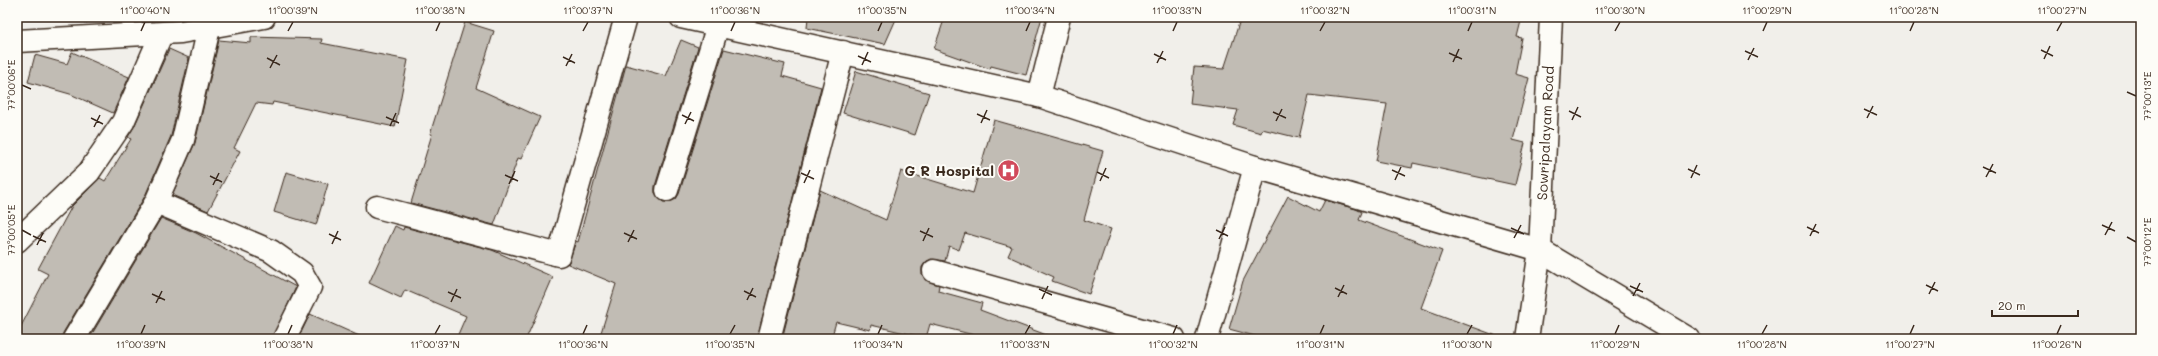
<svg xmlns="http://www.w3.org/2000/svg" width="2158" height="356" viewBox="0 0 2158 356" font-family="Mali,sans-serif">
<style>
.building{fill:#c1bcb4;stroke:#3b2a1e}
.lines{fill:none;stroke-linecap:round;stroke-linejoin:round}
.minor-casing{stroke:#3b2a1e;stroke-width:25}
.tertiary-casing{stroke:#3b2a1e;stroke-width:25}
.minor{stroke:#fdfcf7;stroke-width:22}
.tertiary{stroke:#fdfcf7;stroke-width:22}
.ticks{fill:none;stroke:#3b2a1e;stroke-width:1.5}
.labels{text-anchor:middle;dominant-baseline:central;stroke-width:4;stroke-linejoin:round;paint-order:stroke}
.street-label{font-size:14px;fill:#3b2a1e;stroke:#fdfcf7}
.poi-label{font-size:14px;font-weight:bold;fill:#3b2a1e;stroke:#fdfcf7;text-anchor:end}
.neatline{fill:none;stroke:#3b2a1e;stroke-width:1.5}
.ticks-label{font-size:10px;text-anchor:middle;fill:#3b2a1e}
</style>
<rect width="100%" height="100%" fill="#f1efea"/>
<filter id="ink" filterUnits="userSpaceOnUse"><feTurbulence type="fractalNoise" baseFrequency=".025" numOctaves="2"/><feDisplacementMap in="SourceGraphic" scale="8" xChannelSelector="R" yChannelSelector="G"/><feConvolveMatrix kernelMatrix="1 2 1 2 8 2 1 2 1" color-interpolation-filters="sRGB"/></filter>
<g filter="url(#ink)">
<g class="building">
<path d="M808,17H897L885,44L807,28Z"/>
<path d="M945,17H1042L1026,75L991,66L990,69L934,49Z"/>
<path d="M1241,17H1522L1517,37L1522,38L1515,74L1529,78L1513,140L1525,143L1515,185L1413,163L1412,168L1376,161L1387,104L1309,95L1299,138L1262,129L1261,133L1233,125L1238,110L1190,104L1194,67L1224,69Z"/>
<path d="M465,22L494,31L476,88L540,117L521,159L518,158L494,225L411,203L432,134H430Z"/>
<path d="M251,37L322,39L321,43L408,60L395,127L273,102L272,105L256,103L234,148L240,151L208,211L172,195L195,143L219,40L251,43Z"/>
<path d="M681,40L698,47L655,186V193L663,202H670L676,199L679,194L724,49L785,64L782,76L821,87L757,339H599L616,284L568,264L576,241L578,242L626,65L666,76Z"/>
<path d="M169,49L189,58L171,136L145,196L63,333L62,339H17V334L48,274L38,269L72,206L100,178L105,181L131,139L128,137L134,127Z"/>
<path d="M72,52L129,77L113,113L70,94L28,82L35,55L67,64Z"/>
<path d="M856,71L929,93L915,135L843,113Z"/>
<path d="M994,120L1103,151L1084,220L1111,229L1089,294L1052,281L1054,277L1008,256L1012,247L965,233L959,250L949,246L945,261L931,259L926,262L922,267V274L925,280L939,285L938,291L982,303L980,310L1052,337L1051,339H990L930,324L926,338L871,325L870,330L836,322L831,339H782L820,190L886,220L901,171L973,193Z"/>
<path d="M286,172L328,184L316,225L274,212Z"/>
<path d="M1288,196L1319,212L1325,200L1356,209L1362,212L1359,220L1442,251L1421,308L1497,336V339H1266L1229,329L1243,281Z"/>
<path d="M161,218L196,233L296,287L272,339H89Z"/>
<path d="M395,226L403,230L404,227L492,250L553,277L526,339H456L466,316L405,290L401,298L369,283Z"/>
<path d="M310,314L366,339H298Z"/>
</g>
<g class="lines">
<defs>
<g id="minor">
<path d="M681,17L1039,96L1255,167L1540,250"/>
<path d="M17,41L181,32L264,17"/>
<path d="M1039,96L1059,17"/>
<path d="M667,190L718,25"/>
<path d="M156,202L271,251L302,273L310,287L284,339"/>
<path d="M377,207L559,255L626,17"/>
<path d="M17,241L89,172L123,122L161,35"/>
<path d="M934,271L1174,339"/>
<path d="M74,339L156,202L183,140L209,28"/>
<path d="M769,339L843,52"/>
<path d="M1207,339L1255,167"/>
</g>
<g id="tertiary">
<path d="M1540,250L1689,339"/>
<path d="M1527,339L1540,250L1551,17"/>
</g>
</defs>
<use href="#minor" class="minor-casing"/>
<use href="#tertiary" class="tertiary-casing"/>
<use href="#minor" class="minor"/>
<use href="#tertiary" class="tertiary"/>
</g>
</g>
<path class="ticks" d="M141,31L145,22M288,31L293,22M436,31L440,22M583,31L588,22M731,31L735,22M878,31L882,22M1026,31L1030,22M1173,31L1177,22M1320,31L1325,22M1468,31L1472,22M1615,31L1620,22M1763,31L1767,22M1910,31L1914,22M2057,31L2062,22M2041,50L2053,56M1745,51L1758,57M1449,53L1462,59M1154,54L1166,60M858,56L871,62M563,57L575,63M267,58L280,65M2044,59L2050,46M1748,60L1754,48M1453,62L1459,49M1157,63L1163,51M862,65L868,52M566,66L572,54M270,68L277,55M22,85L31,89M2127,92L2136,96M1864,109L1877,115M1569,111L1581,117M1273,112L1286,118M977,114L990,120M682,115L694,121M386,117L399,123M91,118L103,124M1867,118L1873,106M1572,120L1578,107M1276,121L1282,109M981,123L987,110M685,124L691,112M390,126L396,113M94,127L100,115M1983,167L1996,173M1688,169L1700,175M1392,170L1405,176M1097,172L1109,178M801,173L814,179M505,175L518,181M210,176L222,182M1986,177L1993,164M1691,178L1697,165M1395,180L1401,167M1100,181L1106,168M804,183L810,170M509,184L515,171M213,185L219,173M2102,225L2115,231M1807,227L1819,233M1511,228L1524,234M22,230L31,235M1216,230L1228,236M920,231L933,237M624,233L637,239M329,234L341,240M2105,235L2112,222M33,236L46,242M1810,236L1816,224M2127,237L2136,242M1514,238L1521,225M1219,239L1225,227M923,241L929,228M628,242L634,230M332,244L338,231M37,245L43,233M1926,285L1938,291M1630,286L1643,292M1335,288L1347,294M1039,289L1052,295M744,291L756,297M448,292L461,298M152,294L165,300M1929,294L1935,282M1633,296L1640,283M1338,297L1344,285M1042,299L1048,286M747,300L753,288M451,302L457,289M156,303L162,291M141,334L145,325M288,334L292,325M435,334L440,325M583,334L587,325M730,334L735,325M878,334L882,325M1025,334L1030,325M1173,334L1177,325M1320,334L1324,325M1467,334L1472,325M1615,334L1619,325M1762,334L1767,325M1910,334L1914,325M2057,334L2061,325"/>
<defs>
<symbol id="hospital-disc" viewBox="-11 -11 22 22"><circle r="9.5" fill="#d1495b" stroke="#fdfcf7"/><path d="M-5-5h3v3.5h4V-5h3V5h-3V1.5h-4V5h-3Z" fill="#fff"/></symbol>
</defs>
<g fill-rule="evenodd">
<use href="#hospital-disc" x="996" y="158" width="25" height="25"/>
</g>
<g class="labels">
<g class="street-label">
<text transform="translate(1545 133) rotate(-87)">Sowripalayam Road</text>
</g>
<g class="poi-label">
<text x="994" y="170">G R Hospital</text>
</g>
</g>
<rect width="2158" height="356" fill="none" stroke="#fdfcf7" stroke-width="44"/>
<path d="M1992 310v6h86v-6" fill="none" stroke="#3b2a1e" stroke-width="2"/>
<text x="1998" y="310" font-size="12" fill="#3b2a1e" stroke="#fdfcf7" stroke-width="3" paint-order="stroke">20 m</text>
<rect x="22" y="22" width="2114" height="312" class="neatline"/>
<g class="ticks-label">
<text x="145" y="14">11°00'40"N</text>
<text x="293" y="14">11°00'39"N</text>
<text x="440" y="14">11°00'38"N</text>
<text x="588" y="14">11°00'37"N</text>
<text x="735" y="14">11°00'36"N</text>
<text x="882" y="14">11°00'35"N</text>
<text x="1030" y="14">11°00'34"N</text>
<text x="1177" y="14">11°00'33"N</text>
<text x="1325" y="14">11°00'32"N</text>
<text x="1472" y="14">11°00'31"N</text>
<text x="1620" y="14">11°00'30"N</text>
<text x="1767" y="14">11°00'29"N</text>
<text x="1914" y="14">11°00'28"N</text>
<text x="2062" y="14">11°00'27"N</text>
<text transform="translate(11 85) rotate(-90)" y="4">77°00'06"E</text>
<text transform="translate(2147 96) rotate(-90)" y="4">77°00'13"E</text>
<text transform="translate(11 230) rotate(-90)" y="4">77°00'05"E</text>
<text transform="translate(2147 242) rotate(-90)" y="4">77°00'12"E</text>
<text x="141" y="348">11°00'39"N</text>
<text x="288" y="348">11°00'38"N</text>
<text x="435" y="348">11°00'37"N</text>
<text x="583" y="348">11°00'36"N</text>
<text x="730" y="348">11°00'35"N</text>
<text x="878" y="348">11°00'34"N</text>
<text x="1025" y="348">11°00'33"N</text>
<text x="1173" y="348">11°00'32"N</text>
<text x="1320" y="348">11°00'31"N</text>
<text x="1467" y="348">11°00'30"N</text>
<text x="1615" y="348">11°00'29"N</text>
<text x="1762" y="348">11°00'28"N</text>
<text x="1910" y="348">11°00'27"N</text>
<text x="2057" y="348">11°00'26"N</text>
</g>
</svg>
